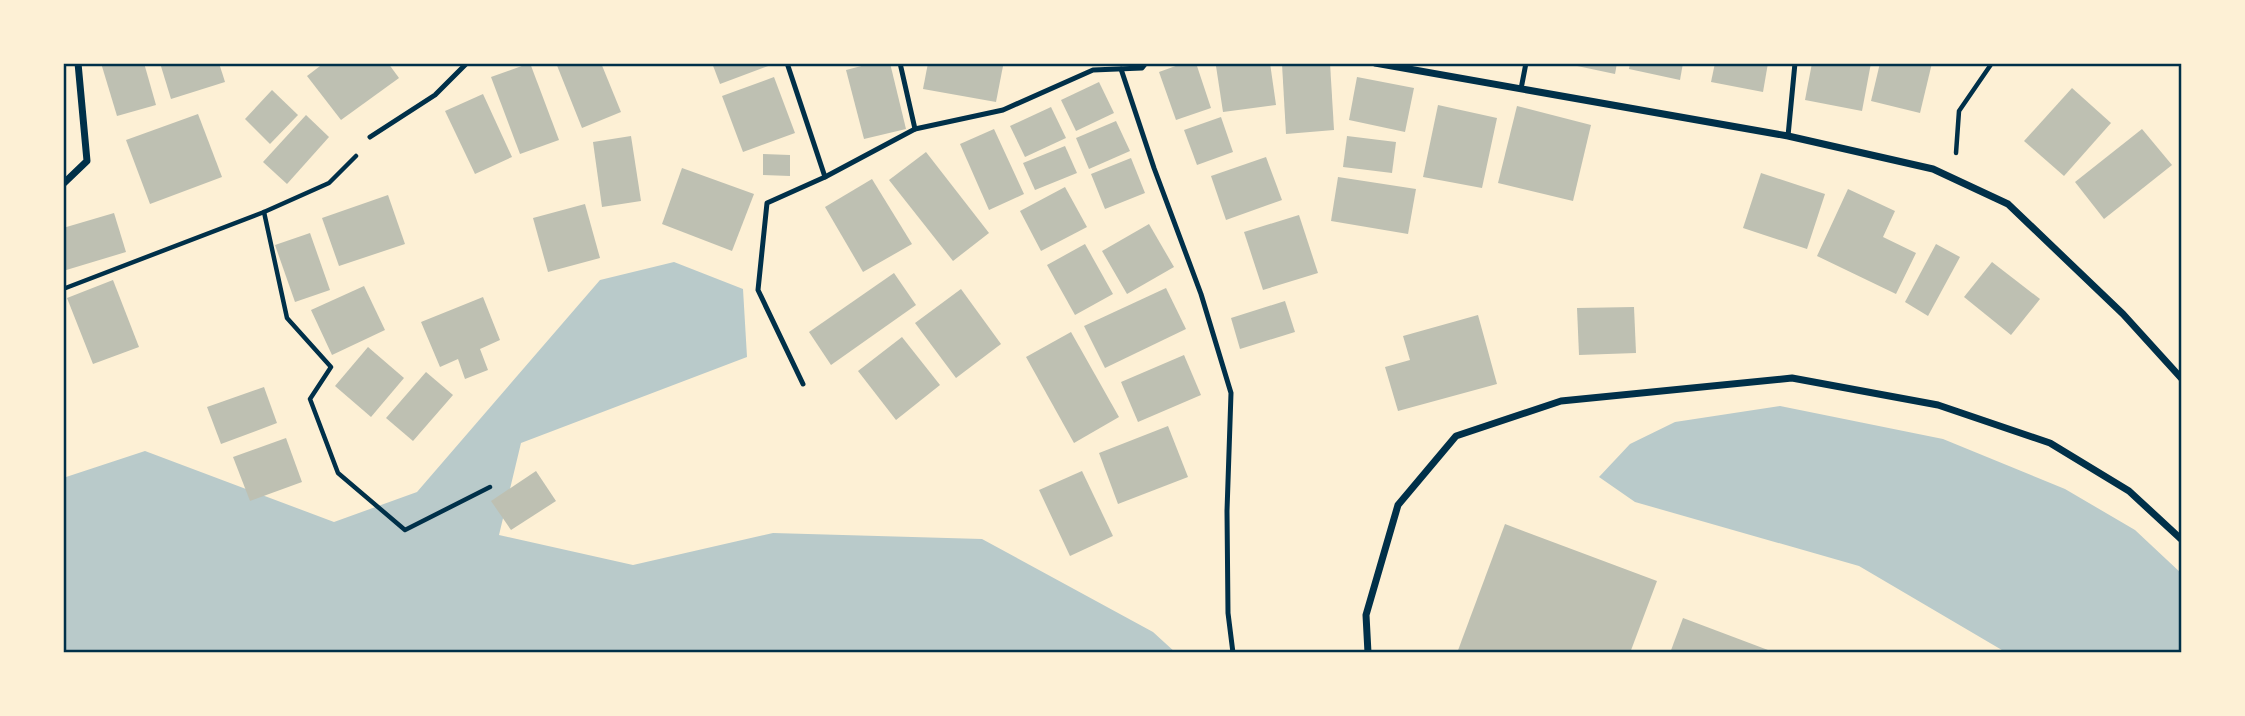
<svg xmlns="http://www.w3.org/2000/svg" width="2245" height="716" viewBox="0 0 2245 716" font-family="'Golos Text',sans-serif">
<style>
.green{fill:#b9caca}
.building{fill:#bec0b2}
.lines{fill:none;stroke-linecap:round;stroke-linejoin:round}
.path{stroke:#003049;stroke-width:4.5}
.service{stroke:#003049;stroke-width:5}
.minor{stroke:#003049;stroke-width:7}
.neatline{fill:none;stroke:#003049;stroke-width:2.5}
</style>
<rect width="100%" height="100%" fill="#fdf0d5"/>
<g class="green">
<path d="M674,262L743,289L747,357L521,443L499,535L633,565L773,533L982,539L1153,632L1176,653H63V478L145,451L334,522L417,492L600,280Z"/>
<path d="M1780,406L1943,439L2065,489L2135,530L2182,574V653H2007L1859,566L1635,502L1599,477L1630,444L1675,422Z"/>
</g>
<g class="building">
<path d="M101,63H144L156,105L117,116Z"/>
<path d="M160,63H219L225,82L171,99Z"/>
<path d="M324,63H388L399,78L341,120L307,76Z"/>
<path d="M530,63L559,140L520,154L491,77Z"/>
<path d="M556,63H601L621,112L582,128Z"/>
<path d="M712,63H770L771,65L720,84Z"/>
<path d="M873,63H890L906,129L864,139L846,70Z"/>
<path d="M928,63H985L1003,66L996,102L923,89Z"/>
<path d="M1184,63H1196L1211,108L1176,120L1159,72Z"/>
<path d="M1238,63H1270L1276,105L1223,112L1216,66Z"/>
<path d="M1330,63L1334,130L1286,134L1282,64Z"/>
<path d="M1563,63H1617L1615,74Z"/>
<path d="M1630,63H1683L1680,80L1629,69Z"/>
<path d="M1715,63H1768L1763,92L1711,82Z"/>
<path d="M1812,63H1871L1862,111L1805,100Z"/>
<path d="M1880,63H1932L1920,113L1871,101Z"/>
<path d="M774,77L795,133L743,152L722,96Z"/>
<path d="M1357,77L1414,88L1405,132L1349,120Z"/>
<path d="M1099,82L1114,113L1076,131L1061,100Z"/>
<path d="M2072,88L2111,123L2064,176L2024,141Z"/>
<path d="M272,90L298,115L270,144L245,119Z"/>
<path d="M483,94L512,157L475,174L445,111Z"/>
<path d="M1438,105L1497,118L1482,188L1423,177Z"/>
<path d="M1517,106L1591,125L1573,201L1498,183Z"/>
<path d="M1051,107L1066,138L1025,157L1010,126Z"/>
<path d="M198,114L222,177L150,204L126,140Z"/>
<path d="M306,115L329,137L287,184L263,162Z"/>
<path d="M1221,117L1233,152L1197,165L1184,130Z"/>
<path d="M1116,121L1130,151L1089,169L1076,138Z"/>
<path d="M994,129L1024,194L989,210L960,144Z"/>
<path d="M2142,129L2172,165L2104,219L2075,182Z"/>
<path d="M631,136L641,201L602,207L593,142Z"/>
<path d="M1347,136L1396,142L1392,173L1343,167Z"/>
<path d="M1065,146L1077,173L1035,190L1023,163Z"/>
<path d="M926,152L989,233L953,261L889,180Z"/>
<path d="M763,154L790,155V176L763,175Z"/>
<path d="M1266,157L1282,200L1226,220L1211,176Z"/>
<path d="M1131,158L1145,193L1105,209L1091,174Z"/>
<path d="M682,168L754,194L732,251L662,224Z"/>
<path d="M1761,173L1825,194L1807,249L1743,228Z"/>
<path d="M1338,177L1416,189L1408,234L1331,221Z"/>
<path d="M872,179L912,244L863,272L825,207Z"/>
<path d="M1065,187L1087,227L1041,251L1020,211Z"/>
<path d="M1848,189L1895,211L1883,237L1916,253L1896,294L1817,256Z"/>
<path d="M388,195L405,244L339,266L322,218Z"/>
<path d="M585,204L600,258L548,272L533,218Z"/>
<path d="M114,213L126,252L63,271V228Z"/>
<path d="M1299,215L1318,273L1263,290L1244,232Z"/>
<path d="M1149,224L1174,267L1127,294L1102,251Z"/>
<path d="M310,233L330,290L295,302L275,245Z"/>
<path d="M1085,244L1113,294L1075,315L1047,265Z"/>
<path d="M1936,244L1960,257L1928,316L1905,302Z"/>
<path d="M1992,262L2040,299L2011,335L1964,297Z"/>
<path d="M894,273L916,305L831,365L809,332Z"/>
<path d="M113,280L139,347L93,364L67,298Z"/>
<path d="M364,286L385,330L332,355L311,310Z"/>
<path d="M1166,288L1186,329L1105,368L1084,326Z"/>
<path d="M961,289L1001,344L956,378L915,323Z"/>
<path d="M483,297L500,340L480,349L488,370L465,379L458,359L440,367L421,322Z"/>
<path d="M1285,301L1295,332L1240,349L1231,318Z"/>
<path d="M1634,307L1636,353L1579,355L1577,308Z"/>
<path d="M1478,315L1497,384L1398,411L1385,367L1410,360L1403,336Z"/>
<path d="M1071,332L1119,417L1074,443L1026,357Z"/>
<path d="M902,337L940,385L896,420L858,371Z"/>
<path d="M368,347L404,378L371,417L335,386Z"/>
<path d="M1184,355L1201,395L1138,422L1121,382Z"/>
<path d="M426,372L453,395L413,441L386,418Z"/>
<path d="M264,387L277,423L221,444L207,407Z"/>
<path d="M1168,426L1188,477L1118,504L1099,453Z"/>
<path d="M286,438L302,482L250,501L233,457Z"/>
<path d="M536,471L556,501L511,530L491,501Z"/>
<path d="M1082,471L1113,536L1070,556L1039,490Z"/>
<path d="M1505,524L1657,581L1630,653H1457Z"/>
<path d="M1683,618L1776,653H1670Z"/>
</g>
<g class="lines">
<g class="path">
<path d="M1956,153L1959,111L1992,63"/>
<path d="M264,212L287,318L331,367L310,399L338,473L405,530L490,487"/>
<path d="M63,289L264,212L329,183L356,156"/>
</g>
<g class="service">
<path d="M787,63L825,177"/>
<path d="M900,63L915,129"/>
<path d="M1121,69L1154,168L1201,294L1231,393L1227,511L1228,613L1233,653"/>
<path d="M1521,89L1526,63"/>
<path d="M1788,136L1795,63"/>
<path d="M370,137L435,95L467,63"/>
<path d="M803,384L758,290L767,203L825,177L915,129L1003,110L1093,70L1142,68L1146,63"/>
</g>
<g class="minor">
<path d="M1375,63L1788,136L1933,169L2008,204L2123,314L2182,379"/>
<path d="M63,184L87,161L78,63"/>
<path d="M1368,653L1366,615L1398,505L1456,436L1561,401L1792,378L1938,405L2050,443L2129,491L2182,540"/>
</g>
</g>
<rect width="2245" height="716" fill="none" stroke="#fdf0d5" stroke-width="130"/>
<rect x="65" y="65" width="2115" height="586" class="neatline"/>
</svg>
